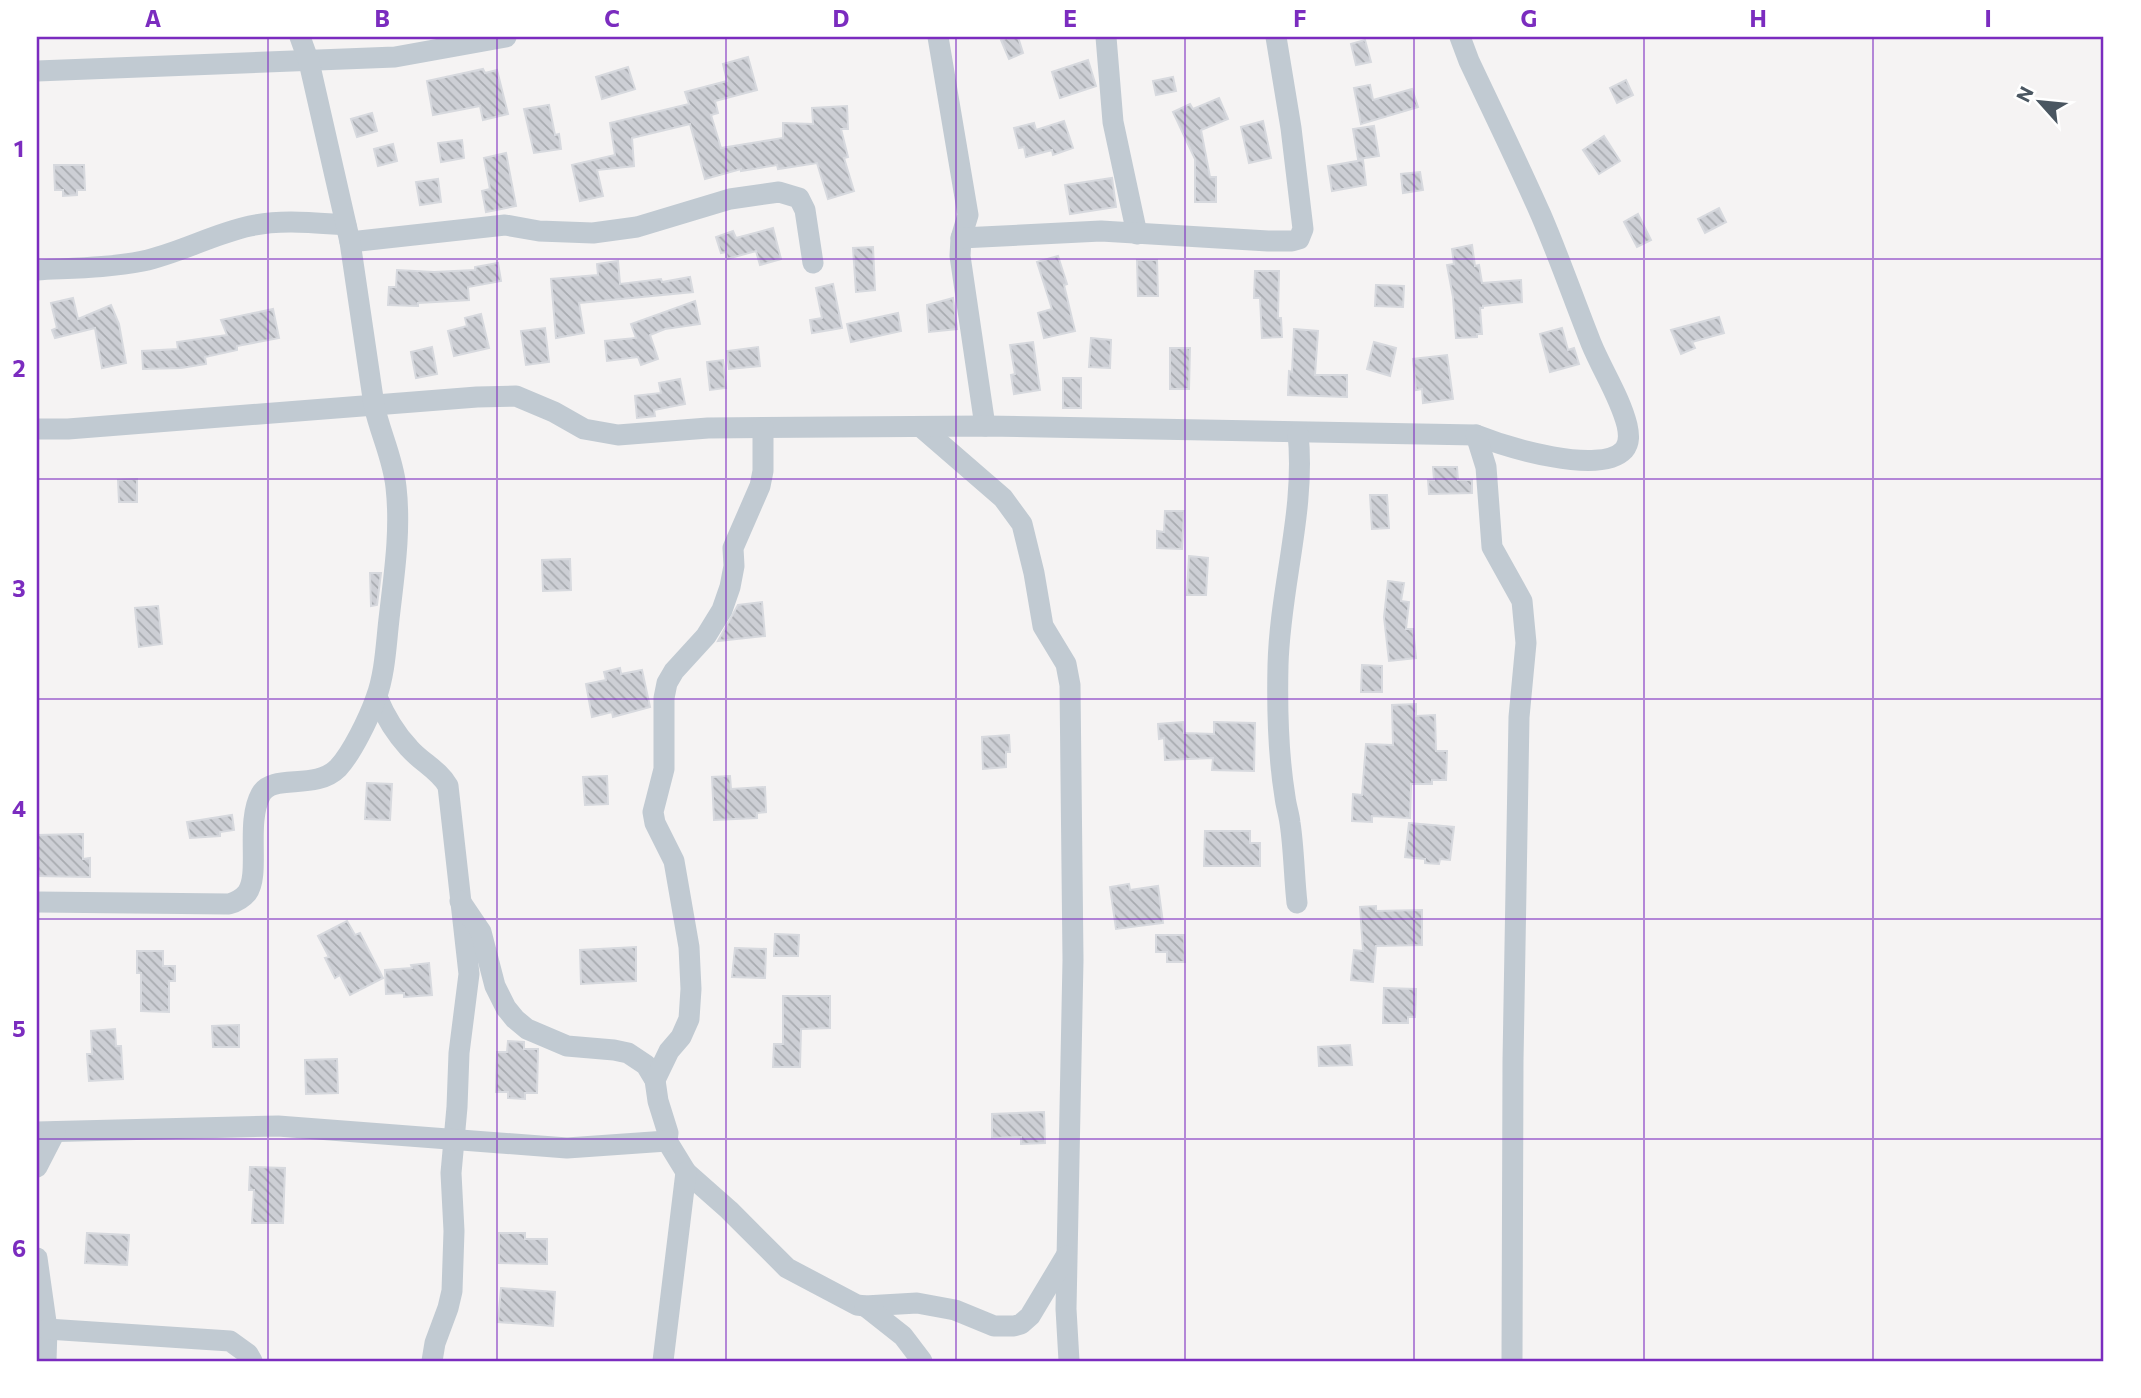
<svg xmlns="http://www.w3.org/2000/svg" width="2141" height="1398" viewBox="0 0 2141 1398" font-family="Commissioner,sans-serif">
<style>
.building{fill:url(#building-back-hatch);stroke:#d7d9de;stroke-width:2}
.lines{fill:none;stroke-linecap:round;stroke-linejoin:round}
.minor{stroke:#c1cad2;stroke-width:21}
.grid{fill:none;stroke:#7b2cbf;stroke-width:2;stroke-opacity:0.55}
.neatline{fill:none;stroke:#7b2cbf;stroke-width:2.5}
.grid-label{font-size:23px;text-anchor:middle;font-weight:bold;fill:#7b2cbf}
</style>
<defs>
<pattern id="building-back-hatch" width="6" height="6" patternUnits="userSpaceOnUse" patternTransform="scale(1.75)"><rect width="6" height="6" fill="#cdcfd5"/><path d="M-1 5l2 2M0 0l6 6M5-1l2 2" fill="none" stroke="#a8abb0"/></pattern>
</defs>
<rect width="100%" height="100%" fill="#f5f3f3"/>
<g class="building">
<path d="M1009,37H1018L1023,53L1009,59L1001,40Z"/>
<path d="M1365,40L1371,62L1356,65L1351,44Z"/>
<path d="M748,57L757,90L715,101L718,113L711,115L721,148L783,138V123L813,124L812,108L847,106L848,129H841L848,157L844,158L854,191L828,199L817,163L778,169L777,165L741,171V169L705,179L690,124L632,138L634,166L597,170L603,196L580,201L572,165L615,155L610,123L689,104L685,92L727,81L723,64Z"/>
<path d="M1088,60L1096,86L1060,98L1052,72Z"/>
<path d="M628,67L635,89L602,99L596,77Z"/>
<path d="M483,69L485,73L497,70L508,114L483,120L480,106L433,115L427,81Z"/>
<path d="M1173,77L1176,91L1156,95L1153,81Z"/>
<path d="M1626,80L1633,95L1617,103L1610,88Z"/>
<path d="M1370,85L1373,100L1412,89L1418,107L1361,124L1354,88Z"/>
<path d="M1219,98L1228,119L1201,130L1210,177H1216V202H1195V159L1173,112L1190,104L1193,109Z"/>
<path d="M549,105L555,135L559,134L561,149L534,153L524,109Z"/>
<path d="M372,113L377,131L357,137L351,119Z"/>
<path d="M1064,121L1073,148L1053,155L1052,150L1026,157L1024,147L1019,148L1014,128L1034,123L1036,130Z"/>
<path d="M1263,121L1271,158L1249,163L1241,127Z"/>
<path d="M1374,126L1379,156L1358,159L1353,129Z"/>
<path d="M1604,136L1620,161L1599,174L1583,150Z"/>
<path d="M462,140L464,158L441,162L438,143Z"/>
<path d="M393,144L397,161L378,166L374,149Z"/>
<path d="M506,153L516,206L486,212L482,191L490,189L484,158Z"/>
<path d="M1363,160L1366,185L1332,191L1328,166Z"/>
<path d="M54,165H84L85,190H77V195L63,196V190H55Z"/>
<path d="M1420,172L1423,190L1403,193L1401,174Z"/>
<path d="M1112,178L1116,207L1070,214L1065,185Z"/>
<path d="M438,179L441,202L420,205L416,182Z"/>
<path d="M1719,208L1726,222L1705,233L1698,219Z"/>
<path d="M1638,214L1651,240L1637,247L1624,222Z"/>
<path d="M773,228L781,259L760,265L756,251L727,259L726,252L721,253L716,237L733,231L736,238Z"/>
<path d="M1472,245L1475,266L1479,265L1482,283L1521,280L1522,302L1483,306V308H1480L1482,334H1477V337L1456,338L1453,297L1447,265L1454,264L1452,249Z"/>
<path d="M873,247L875,290L856,292L853,248Z"/>
<path d="M1058,256L1067,284L1064,285L1075,331L1044,338L1038,313L1052,309L1037,262Z"/>
<path d="M1137,260H1157L1158,296H1138Z"/>
<path d="M618,261L620,284L661,279L662,282L690,277L693,292L579,303L584,333L556,338L551,279L598,275L597,264Z"/>
<path d="M498,263L501,281L468,287L469,300L418,303V306L388,305L389,287H396L397,270L434,272L475,270V267Z"/>
<path d="M1255,271H1279L1278,318H1281L1282,337L1262,338L1260,298H1254Z"/>
<path d="M833,284L842,328L812,333L810,320L822,318L816,288Z"/>
<path d="M1376,285L1404,286L1403,307L1375,306Z"/>
<path d="M73,298L78,319L111,305L119,324L126,363L102,368L95,328L55,338L52,330L57,328L51,303Z"/>
<path d="M953,298L957,329L929,332L927,305Z"/>
<path d="M695,301L700,324L665,329L650,335L658,359L641,365L638,357L607,361L605,341L636,338L631,324Z"/>
<path d="M273,309L279,338L237,346V350L205,357L206,364L181,368L143,369L142,351L178,349L177,342L227,335L221,320Z"/>
<path d="M898,313L901,331L851,342L847,324Z"/>
<path d="M481,314L489,348L454,356L448,331L467,326L465,318Z"/>
<path d="M1719,317L1724,333L1692,342L1695,348L1681,354L1671,330Z"/>
<path d="M545,328L549,362L526,365L521,331Z"/>
<path d="M1562,328L1568,350L1574,348L1579,364L1550,372L1540,334Z"/>
<path d="M1294,329L1318,331L1315,375H1347V397L1288,395L1289,371L1292,372Z"/>
<path d="M1091,338L1111,340L1110,368L1089,367Z"/>
<path d="M1033,342L1040,390L1014,394L1011,375L1015,374L1010,345Z"/>
<path d="M1374,342L1396,348L1390,376L1367,369Z"/>
<path d="M432,347L437,374L416,378L411,352Z"/>
<path d="M758,347L760,366L729,369L727,351Z"/>
<path d="M1170,348H1190L1189,389H1170Z"/>
<path d="M1447,355L1453,399L1423,403L1422,389L1416,390L1413,359Z"/>
<path d="M723,360L726,388L710,390L707,362Z"/>
<rect x="1063" y="378" width="18" height="30"/>
<path d="M680,379L685,404L654,410L655,416L637,418L635,396L661,393L659,383Z"/>
<path d="M1433,467H1457L1458,480H1472V493L1429,494L1428,480H1434Z"/>
<path d="M137,479V502H119L118,480Z"/>
<path d="M1370,495H1387L1389,528L1372,529Z"/>
<path d="M1165,511H1184L1182,549L1157,548V531L1164,532Z"/>
<path d="M1189,556L1208,558L1206,595H1187Z"/>
<path d="M570,559L571,590L543,591L542,560Z"/>
<path d="M370,573H381L377,605L371,606Z"/>
<path d="M1388,581L1404,583L1401,601L1409,602L1406,629H1413L1416,658L1389,661L1384,617Z"/>
<path d="M762,602L765,636L718,641L738,605Z"/>
<path d="M158,606L162,644L139,647L135,608Z"/>
<path d="M1362,665L1382,666V692H1361Z"/>
<path d="M620,668L621,674L642,670L650,707L613,717L612,712L592,717L586,684L606,680L604,672Z"/>
<path d="M1416,704V716L1435,715L1436,751H1447L1446,780H1432V784H1411L1410,818L1372,816V822L1352,821L1353,794L1362,795L1366,744L1393,745L1392,705Z"/>
<path d="M1183,722L1184,733L1214,734V722L1255,723L1254,771L1212,770L1213,758L1165,760L1164,738L1159,739L1158,724Z"/>
<path d="M1009,735L1010,752H1006V767L983,769L982,737Z"/>
<path d="M607,776L608,804L585,805L583,777Z"/>
<path d="M730,776L731,789L765,787L766,812L757,813V818L714,820L712,777Z"/>
<path d="M367,783L392,784L390,820L365,819Z"/>
<path d="M232,815L234,830L220,832V836L190,838L187,822Z"/>
<path d="M1409,823L1454,827L1450,860L1440,859L1439,864L1425,863V859L1405,857Z"/>
<path d="M1205,831H1250V843H1260V866H1204Z"/>
<path d="M83,834V859L90,858V877L37,876V835Z"/>
<path d="M1129,884L1130,890L1158,886L1163,923L1116,929L1110,887Z"/>
<path d="M1376,906V911L1422,910V945L1376,946L1373,982L1351,980L1354,950L1363,951L1360,907Z"/>
<path d="M347,921L355,935L360,933L383,978L350,995L340,975L335,978L325,958L329,957L318,936Z"/>
<path d="M775,934L799,935L798,956H774Z"/>
<path d="M1156,935H1184L1185,962H1167V952H1156Z"/>
<path d="M636,947V981L581,984L580,950Z"/>
<path d="M735,948L766,949L765,978L732,977Z"/>
<path d="M137,951H163V966H175V981H169V1012L141,1011V973H137Z"/>
<path d="M429,963L432,995L404,997V993L386,994L385,970L412,968L411,965Z"/>
<path d="M1384,988L1416,989L1415,1017H1408V1023H1383Z"/>
<path d="M783,996H830V1028L801,1029L800,1067H773L774,1044H783Z"/>
<path d="M239,1025V1047H213L212,1026Z"/>
<path d="M115,1029L116,1046H121L123,1079L89,1081L87,1054H92L91,1031Z"/>
<path d="M508,1041L524,1042V1049H538L537,1093H525V1099L508,1098V1092H496L497,1052H507Z"/>
<path d="M1350,1045L1352,1065L1319,1066L1318,1047Z"/>
<path d="M337,1059L338,1093L306,1094L305,1060Z"/>
<path d="M1044,1112L1045,1143L1021,1144V1137L992,1138V1114Z"/>
<path d="M250,1167L285,1168L283,1223H252L254,1190H249Z"/>
<path d="M87,1233L129,1235L127,1265L85,1263Z"/>
<path d="M499,1233H525V1239H547V1264L499,1263Z"/>
<path d="M501,1288L555,1292L553,1326L498,1322Z"/>
</g>
<g class="lines">
<g class="minor">
<path d="M938,37L968,215L961,238L960,256L985,426"/>
<path d="M1106,37L1113,122L1137,234"/>
<path d="M37,71L395,57L506,37"/>
<path d="M961,238L1101,231L1268,241H1292L1299,239L1303,229L1291,128L1276,37"/>
<path d="M350,242L505,225L539,231L593,233L637,227L730,199L779,192L799,198L805,210L813,263"/>
<path d="M37,270C73,268 108,268 143,261C180,253 213,234 250,226C281,219 315,223 346,225"/>
<path d="M921,427L1003,498L1022,524L1034,573L1043,626L1066,664L1070,685L1073,960L1066,1309L1069,1361"/>
<path d="M37,429H68L477,397L516,396L554,412L584,429L618,435L708,428L985,426L1476,435C1506,447 1600,476 1624,450C1630,443 1629,434 1627,425C1620,397 1602,370 1591,343C1574,300 1559,257 1541,215C1518,163 1493,112 1469,61L1460,37"/>
<path d="M1476,435L1486,467L1492,547L1522,601L1526,643L1519,717L1513,1061L1512,1361"/>
<path d="M377,697C385,716 395,733 409,748C421,762 439,770 448,786L469,974L459,1053L457,1107L451,1173L454,1231L452,1291L448,1308L435,1343L432,1361"/>
<path d="M460,901L481,932L495,986L506,1008L515,1019L527,1029L567,1046L614,1050L628,1053L646,1065L655,1080L658,1101L668,1133L667,1141L686,1172L729,1210L787,1268L857,1305L865,1306L917,1303L955,1310L994,1326H1014L1021,1324L1030,1316L1066,1256"/>
<path d="M37,902L229,904C236,902 242,899 247,893C261,874 245,823 261,794C273,773 315,791 338,768C352,753 369,718 376,698C385,674 386,645 389,619C394,575 401,531 396,487C393,458 380,433 374,405L350,242L309,62L300,37"/>
<path d="M1297,903C1294,876 1294,849 1290,823C1289,814 1286,806 1285,797C1278,754 1277,708 1278,665C1280,586 1306,511 1298,433"/>
<path d="M655,1080L669,1051L681,1037L689,1019L691,989L689,947L674,861L655,823L653,812L664,769V698L667,683L674,671L706,636L722,610L730,587L734,566L733,548L760,486L763,471V428"/>
<path d="M37,1132L278,1126L567,1148L667,1141"/>
<path d="M37,1167L55,1132"/>
<path d="M37,1258L47,1329L46,1361"/>
<path d="M865,1306L903,1336L922,1361"/>
<path d="M47,1329L230,1341L248,1354L252,1361"/>
<path d="M663,1361L686,1172"/>
</g>
</g>
<path class="grid" d="M268,37V1361M497,37V1361M726,37V1361M956,37V1361M1185,37V1361M1414,37V1361M1644,37V1361M1873,37V1361M37,259H2104M37,479H2104M37,699H2104M37,919H2104M37,1139H2104"/>
<rect width="2141" height="1398" fill="none" stroke="#ffffff" stroke-width="77"/>
<g transform="translate(2040 102) rotate(297)" stroke="#ffffff" stroke-width="5" paint-order="stroke">
<path d="M0-5L12 26L0 18L-12 26Z" fill="#4a5661"/>
<text y="-10" font-size="19" font-weight="bold" text-anchor="middle" fill="#4a5661">N</text>
</g>
<rect x="38" y="38" width="2064" height="1322" class="neatline"/>
<g class="grid-label">
<text x="153" y="27">A</text>
<text x="382" y="27">B</text>
<text x="612" y="27">C</text>
<text x="841" y="27">D</text>
<text x="1070" y="27">E</text>
<text x="1300" y="27">F</text>
<text x="1529" y="27">G</text>
<text x="1758" y="27">H</text>
<text x="1988" y="27">I</text>
<text x="19" y="157">1</text>
<text x="19" y="377">2</text>
<text x="19" y="597">3</text>
<text x="19" y="817">4</text>
<text x="19" y="1037">5</text>
<text x="19" y="1257">6</text>
</g>
</svg>
